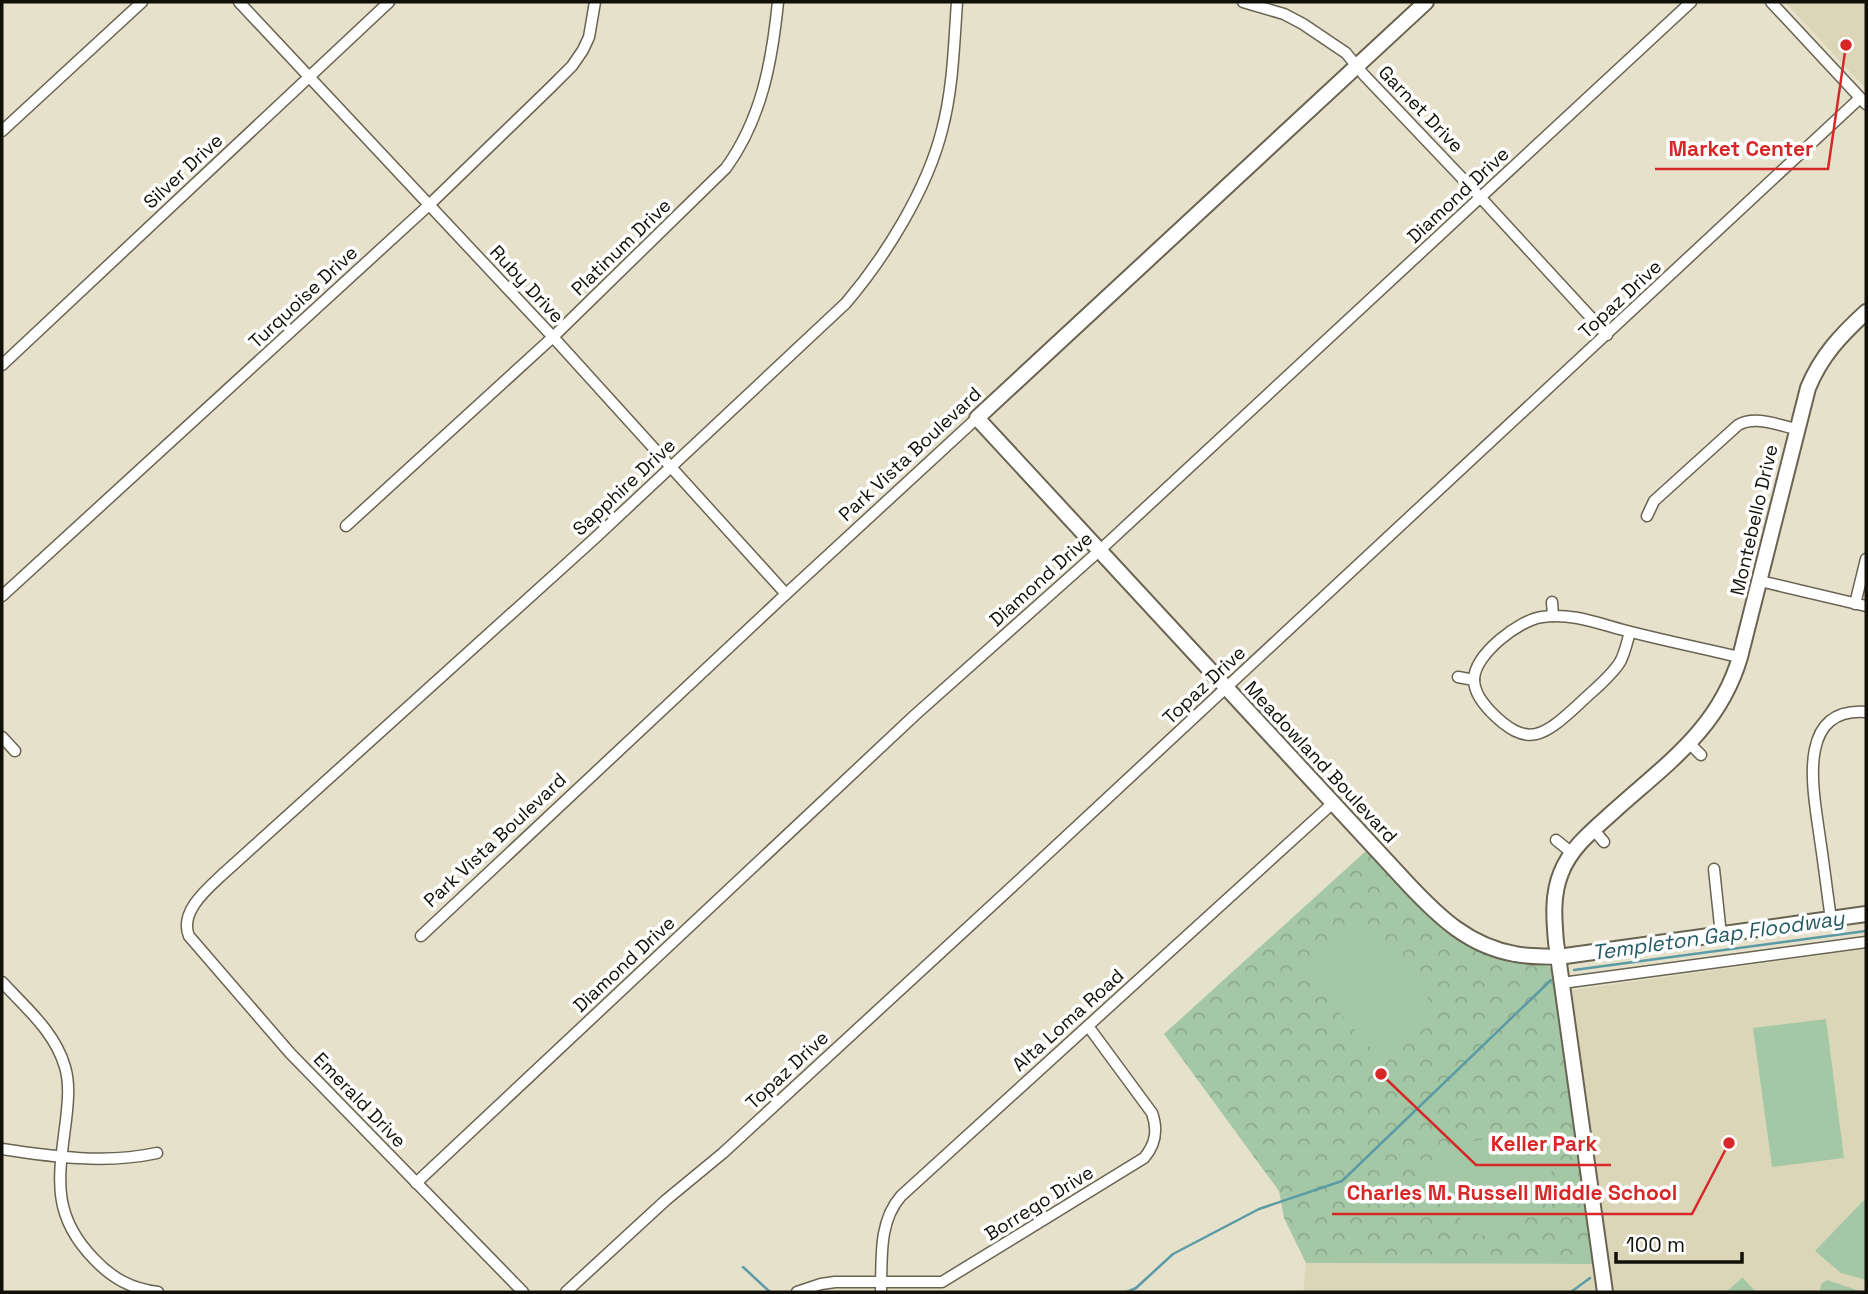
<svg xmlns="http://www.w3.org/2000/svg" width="1868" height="1294" viewBox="0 0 1868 1294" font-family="'Space Grotesk',sans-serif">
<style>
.built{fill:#dcd6b8}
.park{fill:url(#park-crowns)}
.pitch{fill:#a4c8a6}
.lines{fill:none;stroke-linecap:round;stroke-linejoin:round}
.stream{stroke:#5a9ba6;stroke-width:2.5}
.street-casing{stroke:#686451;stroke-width:13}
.secondary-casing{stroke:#686451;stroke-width:18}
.street{stroke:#fff;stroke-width:10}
.secondary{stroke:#fff;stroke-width:14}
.labels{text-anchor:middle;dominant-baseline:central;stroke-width:7;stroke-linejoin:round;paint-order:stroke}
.street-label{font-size:19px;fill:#111008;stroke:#fff}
.water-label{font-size:21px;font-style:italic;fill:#235a64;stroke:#fff}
.leader{fill:none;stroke:#d62828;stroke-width:2.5}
.callout-dot{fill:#d62828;stroke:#fff;stroke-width:2.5}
.callout-label{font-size:21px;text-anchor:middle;font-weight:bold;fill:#d62828;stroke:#fff;stroke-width:7;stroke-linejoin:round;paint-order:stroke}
</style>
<defs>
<pattern id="park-crowns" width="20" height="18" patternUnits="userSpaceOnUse" patternTransform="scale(1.75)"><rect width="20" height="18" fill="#a4c8a6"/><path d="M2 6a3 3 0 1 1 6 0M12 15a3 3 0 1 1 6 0" fill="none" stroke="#8cab8d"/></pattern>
</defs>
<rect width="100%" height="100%" fill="#e6e1cb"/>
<g class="built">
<path d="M1785,2H1866V89Z"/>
<path d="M1866,949V1292H1613L1572,990Z"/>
<path d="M1306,1263L1594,1264L1598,1292H1303Z"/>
</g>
<path class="park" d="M1367,850C1403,889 1437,936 1489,955C1509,963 1534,960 1553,968L1594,1264L1306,1263L1284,1218L1279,1191L1164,1034Z"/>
<g class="pitch">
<path d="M1356,917L1441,1013L1385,1064L1299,967Z"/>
<path d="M1826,1019L1844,1158L1772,1167L1753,1028Z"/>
<path d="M1480,1140C1512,1141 1529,1149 1553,1170L1495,1234L1481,1236L1415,1179C1433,1157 1452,1147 1480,1140Z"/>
<path d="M1863,1201H1866V1280L1841,1273L1815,1251Z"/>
<path d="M1742,1277L1756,1292H1726L1742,1278Z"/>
<path d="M1827,1280L1863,1292H1820L1821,1284Z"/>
</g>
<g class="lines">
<g class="stream">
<path d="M1574,970L1866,931"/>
<path d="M743,1267L770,1292"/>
<path d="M1127,1292L1136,1288L1173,1254L1259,1209L1342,1181L1551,980"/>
<path d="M1571,1292L1590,1278"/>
</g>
<defs>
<g id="street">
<path d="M239,2L553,337L786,594"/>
<path d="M1243,2L1284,14L1303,24L1346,53L1364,75L1481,198L1607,335"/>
<path d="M1771,2L1866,104"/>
<path d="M2,131L142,2"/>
<path d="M2,365L389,2"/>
<path d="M1647,516L1654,501L1738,425C1755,415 1778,425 1796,429"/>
<path d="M346,526L553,337L726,168C762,118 772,61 778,2"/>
<path d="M1760,581L1866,606"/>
<path d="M2,596L429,205L551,87L572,66L583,50L589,37L595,2"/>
<path d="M1552,602L1553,616"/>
<path d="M1855,604L1866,559"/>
<path d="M1630,632C1627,642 1625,653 1620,662C1610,678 1592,691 1579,704C1544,736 1528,750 1490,711C1482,702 1474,692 1474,679C1475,654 1519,620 1542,617C1572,612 1602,625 1631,632C1667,641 1704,649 1740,657"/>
<path d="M1458,677L1474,680"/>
<path d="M2,737L15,751"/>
<path d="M1690,744L1701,755"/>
<path d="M1594,830L1604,842"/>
<path d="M1556,840L1572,853"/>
<path d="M1714,869L1721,935"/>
<path d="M1831,919C1827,892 1824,865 1820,839C1814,794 1794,707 1866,712"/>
<path d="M421,936L786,594L977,418"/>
<path d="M2,982C26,1008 55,1032 65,1067C70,1084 68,1102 66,1120C59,1176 50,1214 94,1259C112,1278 131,1289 158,1292"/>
<path d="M1562,983L1866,942"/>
<path d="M2,1149C54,1157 106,1164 157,1153"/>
<path d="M416,1183L915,715L1099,551L1691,2"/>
<path d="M523,1292L290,1053L189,936C179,912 207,889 223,874L594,539L846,303C885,257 927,190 942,130C953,89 954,44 957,2"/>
<path d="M566,1292L666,1200L723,1153L1014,885L1860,98"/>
<path d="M797,1292L821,1284L835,1282H942L1144,1158C1156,1144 1158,1130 1152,1113L1088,1026"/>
<path d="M881,1292C882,1260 878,1222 901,1196L1333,803"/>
</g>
<g id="secondary">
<path d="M1426,2L977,418L1408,884C1439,917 1469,946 1515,954C1529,957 1544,956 1558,957L1866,914"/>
<path d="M1605,1292L1556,942C1554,919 1552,895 1561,873C1571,847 1593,830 1613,812C1666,764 1719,729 1740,657L1808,388C1821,356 1841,335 1866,312"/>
</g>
</defs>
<use href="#street" class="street-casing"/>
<use href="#secondary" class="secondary-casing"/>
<use href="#street" class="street"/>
<use href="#secondary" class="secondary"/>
</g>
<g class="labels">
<g class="street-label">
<text transform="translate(1421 109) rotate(46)">Garnet Drive</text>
<text transform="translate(183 171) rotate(-43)">Silver Drive</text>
<text transform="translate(1458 195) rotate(-43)">Diamond Drive</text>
<text transform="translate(621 247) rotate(-44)">Platinum Drive</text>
<text transform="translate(527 284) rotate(47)">Ruby Drive</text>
<text transform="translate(303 297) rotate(-43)">Turquoise Drive</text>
<text transform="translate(1620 299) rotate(-43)">Topaz Drive</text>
<text transform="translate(910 454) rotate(-43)">Park Vista Boulevard</text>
<text transform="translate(624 487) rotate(-43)">Sapphire Drive</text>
<text transform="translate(1754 520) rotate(-77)">Montebello Drive</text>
<text transform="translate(1041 579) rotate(-42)">Diamond Drive</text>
<text transform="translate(1204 685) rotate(-43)">Topaz Drive</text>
<text transform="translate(1321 762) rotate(47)">Meadowland Boulevard</text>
<text transform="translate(495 840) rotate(-43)">Park Vista Boulevard</text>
<text transform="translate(624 964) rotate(-43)">Diamond Drive</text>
<text transform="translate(1068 1020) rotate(-42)">Alta Loma Road</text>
<text transform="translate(787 1070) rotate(-43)">Topaz Drive</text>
<text transform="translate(360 1100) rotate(46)">Emerald Drive</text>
<text transform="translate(1039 1203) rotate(-32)">Borrego Drive</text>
</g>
<g class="water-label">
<text transform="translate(1718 935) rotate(-8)">Templeton Gap Floodway</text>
</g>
</g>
<path class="leader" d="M1846 45L1828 169H1655M1381 1074L1476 1165H1611M1729 1143L1692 1214H1332"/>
<g class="callout-dot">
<circle cx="1846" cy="45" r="7"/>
<circle cx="1381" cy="1074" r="7"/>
<circle cx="1729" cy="1143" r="7"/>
</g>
<g class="callout-label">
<text x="1741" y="156">Market Center</text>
<text x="1544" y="1151">Keller Park</text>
<text x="1512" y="1200">Charles M. Russell Middle School</text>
</g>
<rect width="1868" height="1294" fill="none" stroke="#111008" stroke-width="7"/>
<path d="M1616 1252v10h126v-10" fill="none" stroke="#111008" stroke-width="3.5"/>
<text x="1626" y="1252" font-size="21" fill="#111008" stroke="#ffffff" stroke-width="5" paint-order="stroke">100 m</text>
</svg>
